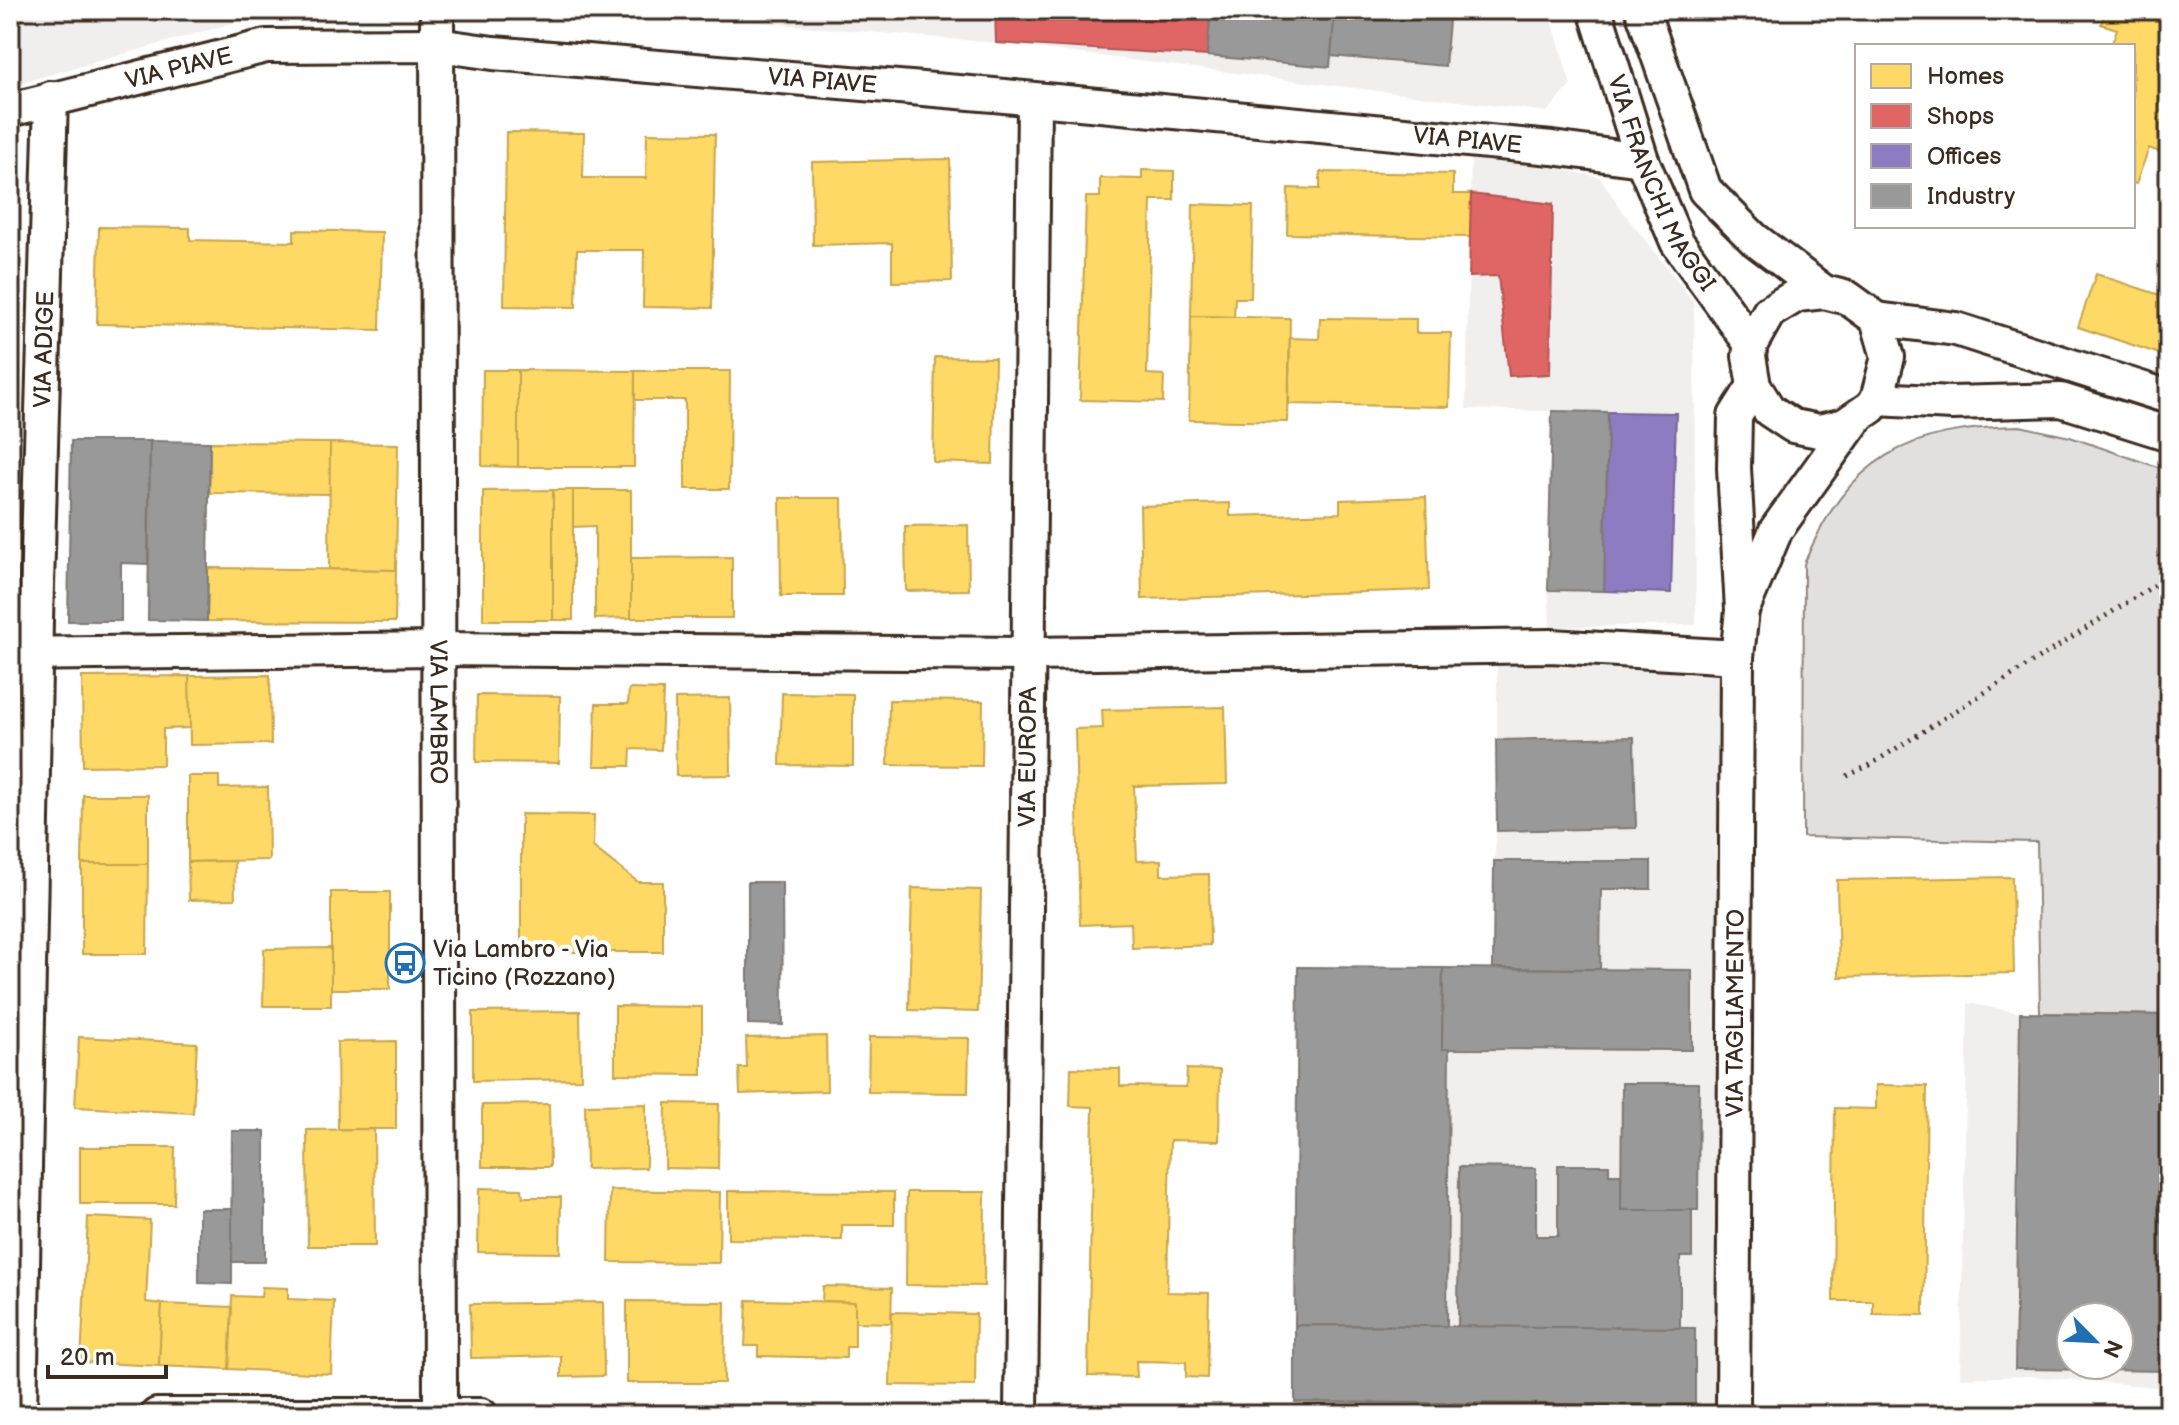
<svg xmlns="http://www.w3.org/2000/svg" width="2179" height="1425" viewBox="0 0 2179 1425" font-family="'Balsamiq Sans',sans-serif">
<style>
.built{fill:#f1efee;fill-rule:evenodd}
.green{fill:#e2e0de;stroke:#8e857e;stroke-width:2}
.homes{fill:#ffd966;stroke:#c4a450;stroke-width:2}
.shops{fill:#e06666;stroke:#ae5450;stroke-width:2}
.offices{fill:#8e7cc3;stroke:#756392;stroke-width:2}
.industry{fill:#999;stroke:#7d7874;stroke-width:2;fill-rule:evenodd}
.lines{fill:none;stroke-linecap:round;stroke-linejoin:round}
.minor-casing{stroke:#3b2a1e;stroke-width:38}
.path{stroke:#3b2a1e;stroke-width:5;stroke-dasharray:2 6;stroke-linecap:butt}
.minor{stroke:#fff;stroke-width:32}
.labels{text-anchor:middle;dominant-baseline:central;stroke-width:8;stroke-linejoin:round;paint-order:stroke}
.street-label{font-size:24px;fill:#3b2a1e;stroke:#fff}
.poi-label{font-size:24px;fill:#3b2a1e;stroke:#fff;text-anchor:start}
</style>
<rect width="100%" height="100%" fill="#fff"/>
<filter id="ink" filterUnits="userSpaceOnUse"><feTurbulence type="fractalNoise" baseFrequency=".0125" numOctaves="2"/><feDisplacementMap in="SourceGraphic" scale="16" xChannelSelector="R" yChannelSelector="G"/><feConvolveMatrix kernelMatrix="1 2 1 2 8 2 1 2 1" color-interpolation-filters="sRGB"/></filter>
<g filter="url(#ink)">
<g class="built">
<path d="M10,10H418V16L320,14L248,19L10,86Z"/>
<path d="M620,10H995L996,16V10H1549L1571,85L1547,112L996,43Z"/>
<path d="M1471,152L1600,177L1623,212L1694,302L1696,625L1550,627L1548,590L1552,411L1466,409Z"/>
<path d="M10,356L36,654H10Z"/>
<path d="M1497,647L1737,657L1733,1415H1294L1298,967L1493,968L1494,861L1497,831Z"/>
<path d="M1968,1003L2020,1013L2169,1015V1388L2028,1376L1960,1378ZM2071,1317H2119V1365H2071Z"/>
</g>
<path class="green" d="M2020,426L2070,437L2169,471V1015L2040,1013L2037,842L1803,837L1804,564C1848,457 1908,428 2020,426Z"/>
<g class="homes">
<path d="M2106,10H2169V82L2167,81L2159,102L2169,105V125L2159,152L2149,148L2136,184L2133,183V46H2111L2117,29L2101,24Z"/>
<path d="M506,132L584,133L583,178H646L647,133L715,134L712,308L643,307L644,250H577L576,307L504,306Z"/>
<path d="M950,159L952,281L892,282V243L813,245L812,162Z"/>
<path d="M1142,170L1174,171V200H1151L1147,374L1164,375L1163,402L1080,400L1086,197H1100V178L1142,179Z"/>
<path d="M1320,172L1453,174V194H1471L1470,237L1287,234L1288,188L1320,189Z"/>
<path d="M1193,204L1253,206L1251,298H1235L1234,317L1191,316Z"/>
<path d="M99,227L190,228V240L294,242V230L382,232L380,330L97,324Z"/>
<path d="M2096,274L2169,298V357L2078,327Z"/>
<path d="M1191,316L1290,318L1288,422L1189,420Z"/>
<path d="M1320,318L1416,319V333H1451L1449,407L1289,404L1290,338L1319,339Z"/>
<path d="M935,357L995,358L993,464L933,462Z"/>
<path d="M483,370H518V467L482,466Z"/>
<path d="M518,370L635,371L634,467H518Z"/>
<path d="M635,371H730L729,489H685V400H635Z"/>
<path d="M210,442L330,443V494L209,493Z"/>
<path d="M330,443L398,444L396,570L329,569Z"/>
<rect x="553" y="490" width="20" height="130"/>
<path d="M553,490V620H483V491Z"/>
<path d="M573,490H631V618L595,619V526L573,527Z"/>
<path d="M1426,497L1429,590L1142,599L1140,506L1230,503V516L1340,513V500Z"/>
<path d="M780,498H842L843,596H781Z"/>
<path d="M968,525L969,590L906,591L905,526Z"/>
<path d="M732,557V618H631V558Z"/>
<path d="M208,568L396,570L395,622L207,621Z"/>
<path d="M270,675L271,744L190,745L189,676Z"/>
<path d="M189,676L190,728L163,729V765L83,766L82,677Z"/>
<path d="M629,689L663,690L661,750L631,749L630,766H594L596,704H628Z"/>
<path d="M782,693L853,694V766L780,765Z"/>
<path d="M477,695L560,696L559,763L476,762Z"/>
<path d="M730,698L731,775L676,776L675,699Z"/>
<path d="M889,700L983,701L982,766L888,765Z"/>
<path d="M1225,707L1227,784L1134,786L1137,861L1161,860V875L1209,874L1210,945L1132,948L1131,923L1080,925L1075,729L1103,728L1102,710Z"/>
<path d="M188,776H219V788L268,787L269,860L188,862Z"/>
<path d="M83,795H148V864H82Z"/>
<path d="M521,814L594,815L593,847L638,882H663V952H521Z"/>
<path d="M234,861L235,899L189,900L188,862Z"/>
<path d="M82,864H148L147,954H82Z"/>
<path d="M2012,877L2014,973L1839,977L1837,880Z"/>
<path d="M912,888L981,890L978,1012L909,1010Z"/>
<rect x="331" y="892" width="59" height="97"/>
<path d="M331,948V1006H263L264,949Z"/>
<path d="M615,1006L702,1007V1075L615,1074Z"/>
<path d="M580,1011L581,1079L473,1081V1012Z"/>
<path d="M826,1036L827,1091L740,1094L739,1068H747L746,1038Z"/>
<path d="M79,1037L197,1043L193,1113L75,1107Z"/>
<path d="M869,1037L969,1038L968,1093L868,1092Z"/>
<path d="M396,1041V1129H338L337,1042Z"/>
<path d="M1071,1068L1120,1069V1086L1186,1087L1187,1069L1220,1070L1219,1141L1170,1140L1167,1292L1209,1293L1207,1378L1186,1377V1362L1136,1361L1137,1377L1088,1376L1093,1107L1070,1106Z"/>
<path d="M1876,1085L1927,1086L1924,1315L1873,1314V1301H1833L1835,1108L1876,1109Z"/>
<path d="M666,1103L719,1104L718,1169L665,1168Z"/>
<path d="M549,1104L550,1167H482V1105Z"/>
<path d="M646,1104V1168L586,1169L585,1105Z"/>
<path d="M374,1129L375,1246H308L307,1130Z"/>
<path d="M80,1147H175L174,1204H80Z"/>
<path d="M479,1188L522,1189L523,1197H561L560,1253L478,1252Z"/>
<path d="M610,1190L720,1192L719,1263L609,1262Z"/>
<path d="M728,1191L894,1192V1225H842V1240L728,1239Z"/>
<path d="M907,1192H985L984,1286L906,1285Z"/>
<path d="M88,1217L150,1220L146,1302L162,1304L159,1366L81,1362Z"/>
<path d="M823,1286L892,1288L891,1323L855,1322V1302L822,1301Z"/>
<path d="M262,1287L288,1288V1299L334,1301L331,1374L229,1369L232,1296L261,1297Z"/>
<path d="M747,1300L855,1302V1347H846V1358L758,1356V1346H745Z"/>
<path d="M627,1301L725,1302L724,1383H627Z"/>
<path d="M603,1302L604,1376L561,1377V1356L471,1358L470,1304Z"/>
<path d="M162,1304L232,1307L229,1369L159,1366Z"/>
<path d="M892,1312L976,1314L975,1386L890,1385Z"/>
</g>
<g class="shops">
<path d="M995,10H1211L1207,56L996,43Z"/>
<path d="M1471,194L1553,204L1550,374L1509,376L1498,276L1469,277Z"/>
</g>
<path class="offices" d="M1608,412L1676,413L1671,593L1604,591Z"/>
<g class="industry">
<path d="M1211,10H1335L1330,67L1207,56Z"/>
<path d="M1335,10H1450L1445,66L1331,56Z"/>
<path d="M1552,411L1608,412L1604,591L1548,590Z"/>
<path d="M71,441H150L148,564L121,563V621H68Z"/>
<path d="M150,441L210,442L207,621L148,620Z"/>
<path d="M1634,737L1636,828L1497,831L1496,740Z"/>
<path d="M1494,861H1651V889H1601L1600,969L1493,968Z"/>
<path d="M748,882H782L783,1025L748,1024Z"/>
<path d="M1298,967L1443,968L1442,1049H1449L1447,1326L1295,1325Z"/>
<path d="M1443,968L1692,970V1050L1442,1049Z"/>
<path d="M2020,1013L2169,1015V1371L2015,1369ZM2071,1317H2119V1365H2071Z"/>
<path d="M1622,1083H1699L1698,1210H1621Z"/>
<path d="M232,1131H265V1262H231Z"/>
<path d="M1558,1165H1609V1174H1621V1210H1692V1257H1680V1328L1458,1327L1459,1167L1536,1168V1236H1558Z"/>
<path d="M199,1209H232V1284L199,1283Z"/>
<path d="M1295,1325L1695,1328V1405L1295,1402Z"/>
</g>
<g class="lines">
<defs>
<g id="minor">
<path id="s1" d="M437,10L440,1415"/>
<path id="s2" d="M1595,10L1642,160L1677,242L1751,344"/>
<path d="M1642,10L1705,190L1754,239L1824,292"/>
<path id="s3" d="M10,110L266,46L437,45L493,53L994,95L1552,148L1642,160"/>
<path d="M1824,292L1848,298L1877,319L1888,357L1877,399L1871,407L1845,425L1819,431L1793,426L1769,410L1754,386L1749,356L1751,344L1769,312L1797,295Z"/>
<path d="M1877,319L1956,329L2169,397"/>
<path d="M1877,399L1952,403L2061,400L2169,434"/>
<path d="M1745,604L1776,530L1854,421"/>
<path d="M10,654L439,649L1030,654L1551,646L1737,657"/>
<path id="s4" d="M20,1415L36,620L51,98"/>
<path d="M157,1415H481"/>
<path id="s5" d="M1021,1415L1034,100"/>
<path id="s6" d="M1733,1415L1737,657L1742,610L1734,468L1735,416L1754,386"/>
</g>
</defs>
<use href="#minor" class="minor-casing"/>
<path class="path" d="M1847,776L1870,765L2169,576"/>
<use href="#minor" class="minor"/>
</g>
</g>
<defs>
<symbol id="bus-ring" viewBox="-11 -11 22 22"><circle r="9.5" fill="#fff" stroke="#1f6fb2" stroke-width="1.5"/><path d="M-5-6H5V4H4V6H2V4H-2V6H-4V4H-5ZM-3.5-4V0h7V-4ZM-3.5 1.2v1.5H-2V1.2ZM2 1.2v1.5H3.5V1.2Z" fill="#1f6fb2"/></symbol>
</defs>
<g fill-rule="evenodd">
<use href="#bus-ring" x="383" y="941" width="44" height="44"/>
</g>
<g class="labels">
<g class="street-label">
<text stroke="none"><textPath href="#s3" startOffset="174">VIA PIAVE</textPath></text>
<text stroke="none"><textPath href="#s3" startOffset="822">VIA PIAVE</textPath></text>
<text stroke="none"><textPath href="#s3" startOffset="1470">VIA PIAVE</textPath></text>
<text stroke="none"><textPath href="#s2" startOffset="186">VIA FRANCHI MAGGI</textPath></text>
<text stroke="none"><textPath href="#s4" startOffset="1066">VIA ADIGE</textPath></text>
<text stroke="none"><textPath href="#s1" startOffset="702">VIA LAMBRO</textPath></text>
<text stroke="none"><textPath href="#s5" startOffset="658">VIA EUROPA</textPath></text>
<text stroke="none"><textPath href="#s6" startOffset="402">VIA TAGLIAMENTO</textPath></text>
</g>
<g class="poi-label">
<text x="433" y="949">Via Lambro - Via<tspan x="433" dy="28">Ticino (Rozzano)</tspan></text>
</g>
</g>
<rect width="2179" height="1425" fill="none" stroke="#fff" stroke-width="40"/>
<rect x="20" y="20" width="2139" height="1385" fill="none" stroke="#3b2a1e" stroke-width="3" filter="url(#ink)"/>
<rect x="1855" y="44" width="280" height="184" fill="#ffffff" stroke="#b1aaa5" stroke-width="2"/>
<rect x="1871" y="64" width="40" height="24" fill="#ffd966" stroke="#b1aaa5" stroke-width="2"/>
<text x="1927" y="84" font-size="24" fill="#3b2a1e">Homes</text>
<rect x="1871" y="104" width="40" height="24" fill="#e06666" stroke="#b1aaa5" stroke-width="2"/>
<text x="1927" y="124" font-size="24" fill="#3b2a1e">Shops</text>
<rect x="1871" y="144" width="40" height="24" fill="#8e7cc3" stroke="#b1aaa5" stroke-width="2"/>
<text x="1927" y="164" font-size="24" fill="#3b2a1e">Offices</text>
<rect x="1871" y="184" width="40" height="24" fill="#999999" stroke="#b1aaa5" stroke-width="2"/>
<text x="1927" y="204" font-size="24" fill="#3b2a1e">Industry</text>
<g transform="translate(2095 1341) rotate(114)"><circle r="38" fill="#ffffff" stroke="#b1aaa5" stroke-width="2"/>
<path d="M0-6L14 30L0 20L-14 30Z" fill="#1f6fb2"/>
<text y="-12" font-size="22" font-weight="bold" text-anchor="middle" fill="#3b2a1e">N</text>
</g>
<path d="M48 1365v12h118v-12" fill="none" stroke="#3b2a1e" stroke-width="4"/>
<text x="60" y="1365" font-size="24" fill="#3b2a1e" stroke="#ffffff" stroke-width="6" paint-order="stroke">20 m</text>
</svg>
